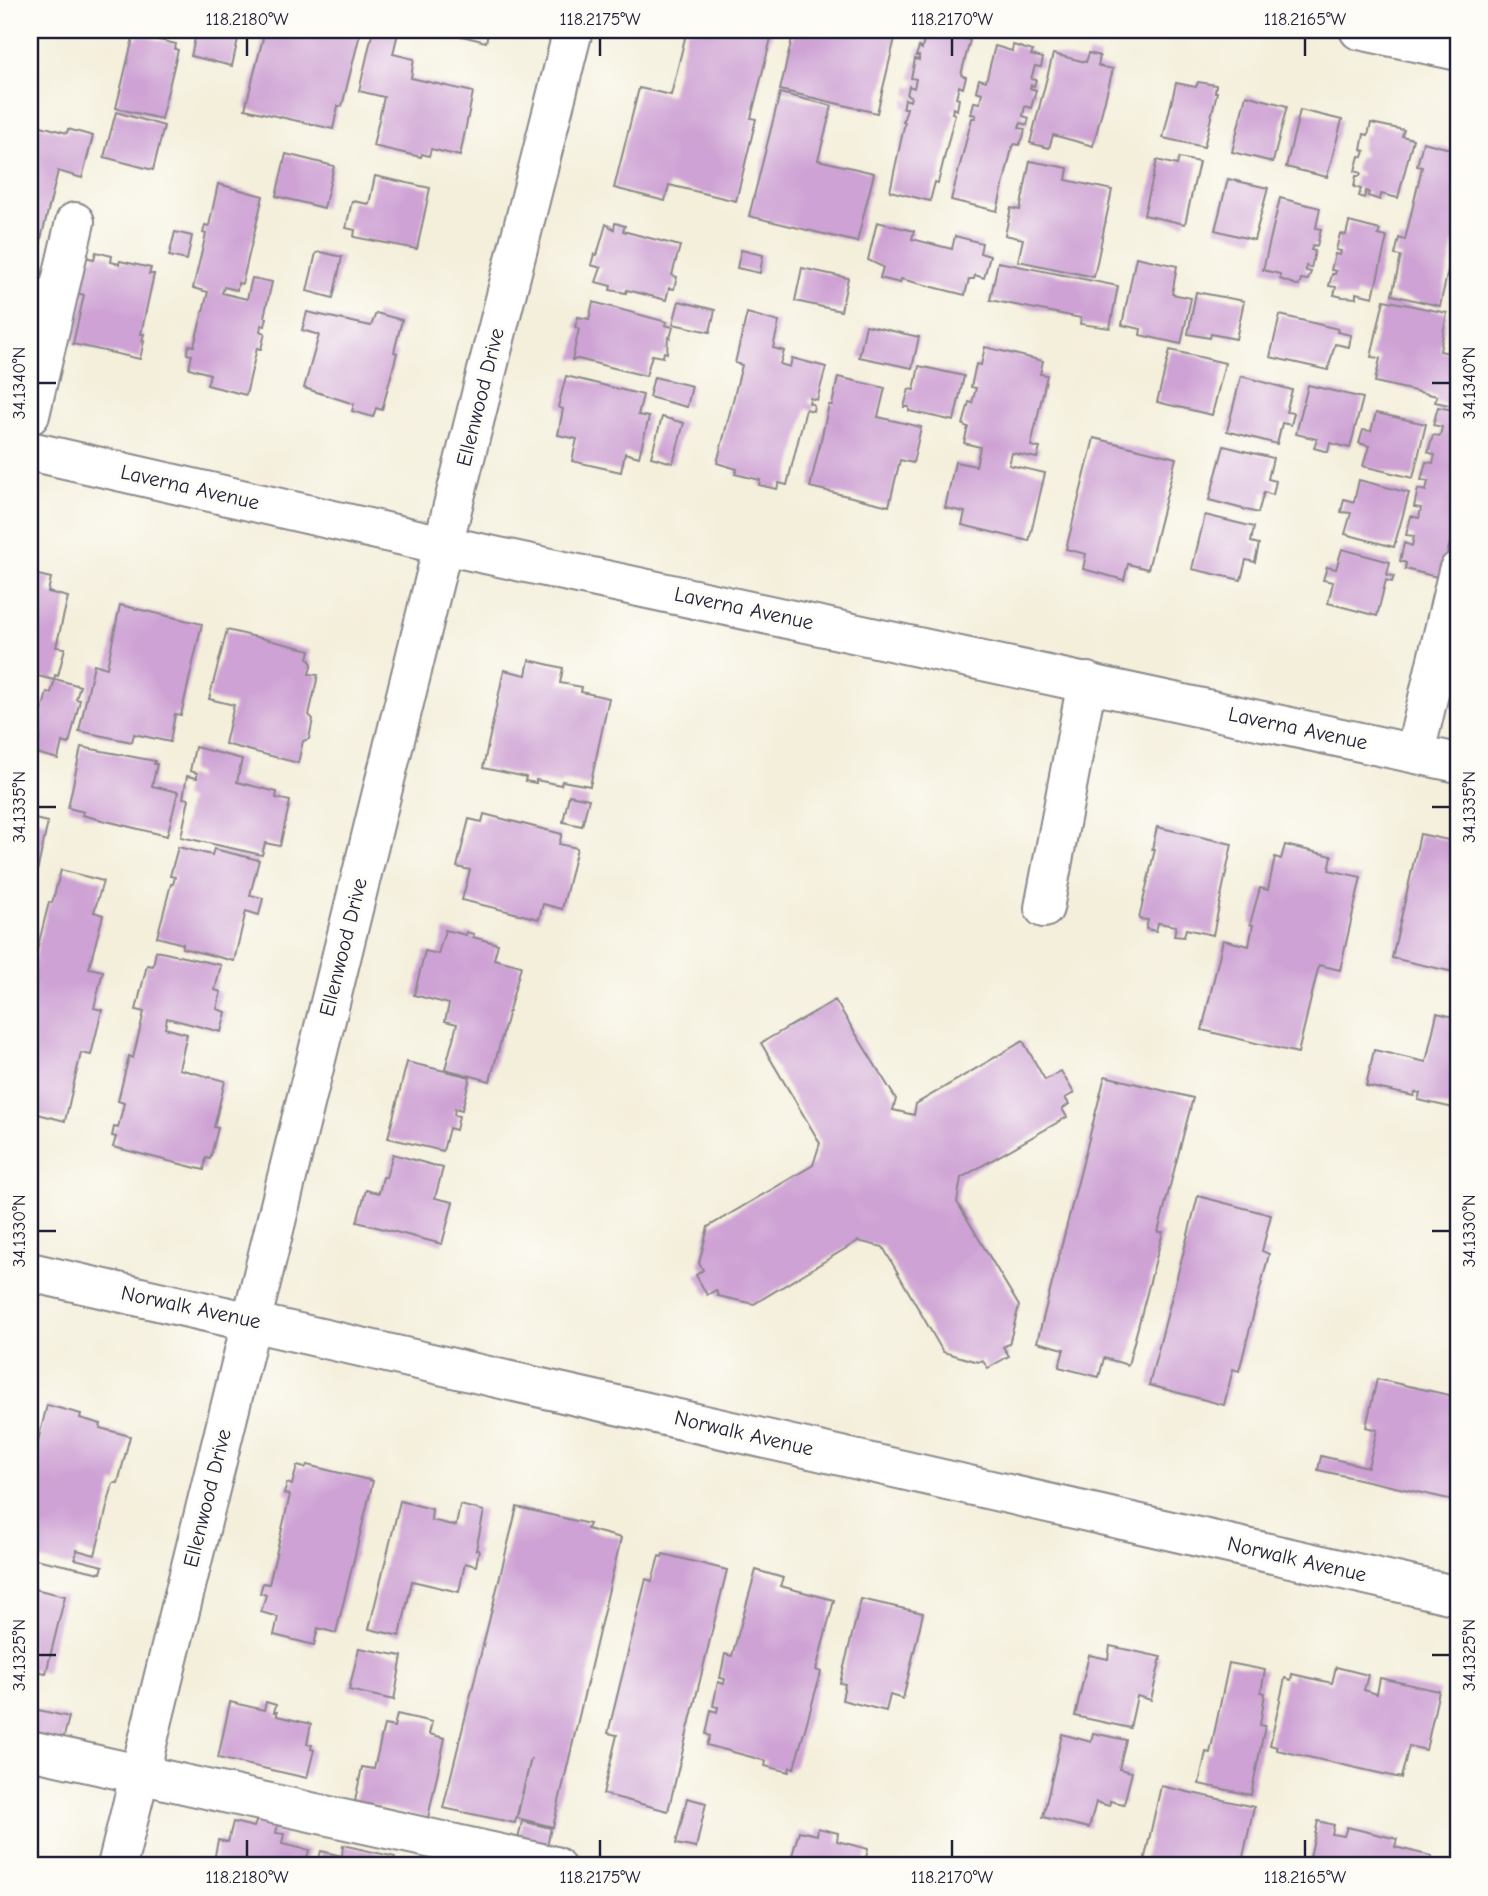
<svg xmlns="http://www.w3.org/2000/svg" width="1488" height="1896" viewBox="0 0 1488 1896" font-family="'Comic Neue',sans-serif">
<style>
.building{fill:#cea2d4}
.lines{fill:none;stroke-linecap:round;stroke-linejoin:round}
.minor-casing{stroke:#8b888b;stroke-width:42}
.minor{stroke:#fff;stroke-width:38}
.ticks{fill:none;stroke:#22223b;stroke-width:2.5}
.labels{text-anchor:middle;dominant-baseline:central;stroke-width:7;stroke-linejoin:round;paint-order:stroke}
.street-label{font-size:21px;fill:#22223b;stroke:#fdfcf7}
.neatline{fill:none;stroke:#22223b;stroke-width:2.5}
.ticks-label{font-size:18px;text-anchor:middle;fill:#22223b}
</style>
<rect width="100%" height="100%" fill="#fdfcf7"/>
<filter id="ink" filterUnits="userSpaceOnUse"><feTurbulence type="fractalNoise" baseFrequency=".0143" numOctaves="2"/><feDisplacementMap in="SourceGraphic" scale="14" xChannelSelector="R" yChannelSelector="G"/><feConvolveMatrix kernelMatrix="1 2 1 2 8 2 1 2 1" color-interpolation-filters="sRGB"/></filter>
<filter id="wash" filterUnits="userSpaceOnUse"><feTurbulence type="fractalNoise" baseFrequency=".00686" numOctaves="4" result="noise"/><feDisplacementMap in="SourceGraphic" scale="28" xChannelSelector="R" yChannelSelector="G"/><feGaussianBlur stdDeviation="1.57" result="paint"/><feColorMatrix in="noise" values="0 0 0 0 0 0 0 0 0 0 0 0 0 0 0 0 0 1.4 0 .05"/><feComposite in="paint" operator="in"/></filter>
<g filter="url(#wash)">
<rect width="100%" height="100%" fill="#f4efdb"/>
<g id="blocks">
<g class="building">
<path d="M197,30H240L232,66L191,56Z"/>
<path d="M265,30H361L342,106H338L333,129L245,109Z"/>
<path d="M373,30L398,33L393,54L414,59L411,78L473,92L460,156L431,149L429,156L422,154L421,157L373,146L384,97L359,91Z"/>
<path d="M438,30H489L486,42Z"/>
<path d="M687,30H773L751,118L756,119L736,201L669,185L665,201L614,188L639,88L671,95Z"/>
<path d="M794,30H897L877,113L780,90Z"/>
<path d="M923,30H947L948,34L970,40L961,75L966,77L963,88L959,86L956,98L959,99L957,110L953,108L952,113L955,114L938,183L935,182L930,201L890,191L905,122H903L907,108H903L905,99L910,101L911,96L907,95L909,86L914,88L916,79L911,78L915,59L919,60V56H916L919,47L922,49L925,36L921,35Z"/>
<path d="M138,35L176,44L175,49L178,50L161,119L116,108L133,38L137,39Z"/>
<path d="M1013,45L1033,51L1031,55L1043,58L1041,67L1035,66L1031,79L1036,80L1034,86L1031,85L1030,88L1036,90L1031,108L1025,106L1023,116L1029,118L1027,125L1021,123L1019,128L1025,129L1023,138L1019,145L1015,144L1012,148L997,211L951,200L972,118H975L976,115L971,114L974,102L980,103L982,93L976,91L979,79L986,81L995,46L1012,51Z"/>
<path d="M1089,53L1100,56L1098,66L1113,69L1093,146L1053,135L1049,148L1030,143L1053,54L1086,62Z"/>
<path d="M1198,82L1216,85L1215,92H1217L1204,147L1163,138L1176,83L1196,87Z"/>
<path d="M780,93L832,106L818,160L874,173L857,242L749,216Z"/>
<path d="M1246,95L1287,106L1273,162L1232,152Z"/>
<path d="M1300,110L1342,120L1327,177L1286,167Z"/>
<path d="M116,112L164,126L153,170L104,157Z"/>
<path d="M30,123L67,133L68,129L93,136L82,178L58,171L39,247L30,245Z"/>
<path d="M1371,123L1404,130L1402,136L1413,139L1398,198L1381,194L1380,200L1368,196L1369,192L1366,191L1364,198L1359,196L1361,189L1354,187L1356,176H1360L1361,173L1355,171L1359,156L1363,157L1365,151L1361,150L1364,134L1368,135Z"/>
<path d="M1423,142L1458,151V226L1440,306L1392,295L1401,256L1395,255L1399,238L1405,240L1422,167L1417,166Z"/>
<path d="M286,154L334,166L324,208L276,196Z"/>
<path d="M1179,158L1199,162L1185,224L1144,215L1157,160L1177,165Z"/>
<path d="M1030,161L1068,168L1066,180L1112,190L1094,277L1018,261L1023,239L1005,235L1011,208L1020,210Z"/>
<path d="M375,176L430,188L417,249L354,237L355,230L346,228L352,201L369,204Z"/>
<path d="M1228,179L1268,188L1254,240L1215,230Z"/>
<path d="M218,184L263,196L242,284L238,283L237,290L224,287L222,293L247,299L252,278L272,282L264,317L267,318L265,326L261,325L260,331L265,333L261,349L257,348L246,395L207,385L210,374L189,368L192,355L187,354L189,345L194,346L208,292L193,288L206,234L203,233L205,225L209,226Z"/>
<path d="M1280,198L1320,208L1316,228L1321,229L1317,246L1313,245L1311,250L1315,251L1311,268L1306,266V271L1311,272L1308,280L1301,279L1299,286L1280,279V274L1263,270Z"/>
<path d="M877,222L914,231L912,239L952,249L955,236L982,243L980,253L990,256L984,278L975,275L974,279H969L965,295L901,279L900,283L880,278L883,267L868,260Z"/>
<path d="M1349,222L1380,230L1378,235L1387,237L1373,297L1356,293V298L1343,297L1334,295L1336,287L1329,286L1332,274H1335L1336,271L1331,270L1335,254L1340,255L1341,251L1336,250L1340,234L1346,235Z"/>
<path d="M615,223L625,226L623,231L680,246L672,275L677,277L674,289L669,288L666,300L627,290L626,293L610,290L611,286L596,282L601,268L591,265L594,254L597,255L606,224L614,229Z"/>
<path d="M175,232L192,236L187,260L169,256Z"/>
<path d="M741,250L763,255L760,273L737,268Z"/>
<path d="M96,252L112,256L111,262L119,264L120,261L151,268L149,274H154L141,334H144L142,341H144L140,359L73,344L84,295L77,293L84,257L94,259Z"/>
<path d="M321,252L342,257L333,298L307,291L316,253Z"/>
<path d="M1136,257L1177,266L1172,294L1191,298L1181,344L1140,335L1141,329L1122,325Z"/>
<path d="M998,262L1118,286L1110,328L1080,324L1081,318L990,300Z"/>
<path d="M802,268L848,278L841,311L795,301Z"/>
<path d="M1196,292L1244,301L1236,339L1211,334L1210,338L1188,334Z"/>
<path d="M1384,300L1447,313L1440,351L1458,355V407L1435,402L1437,396L1375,382L1380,358L1371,357Z"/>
<path d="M679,301L715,310L710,332L673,324Z"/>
<path d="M593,302L667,322L665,325L673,327L670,338L668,337L667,353L664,352L663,357L652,355L646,376L578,359L572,360L579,329L575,327L578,317L589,319Z"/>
<path d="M307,312L371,326L376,313L402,320L394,352L397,353L382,410L376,408L373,417L352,411L354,404L304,388L319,335L302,330Z"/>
<path d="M747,313L779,322L773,348L784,351L780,364L790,367L792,358L826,367L817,400L810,398L809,403L814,405L813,411L806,409L787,485L779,483L777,489L759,485L760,480L735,474L737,469L717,463L742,365L735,363Z"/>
<path d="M1280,315L1338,329L1337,332L1351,335L1349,347L1335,344L1328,370L1270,357Z"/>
<path d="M866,325L919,337L912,368L859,357Z"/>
<path d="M985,347L1043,361L1040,374L1047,375L1031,446L1040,448L1037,458L1012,453L1009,465L1045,473L1029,541L962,525L965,512L945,508L955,462L976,466L980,447L964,443L968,427L963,425L969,402L972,403L976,388L971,387L976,364L981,365Z"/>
<path d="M1170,350L1225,363L1212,415L1157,402Z"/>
<path d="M919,366L964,376L954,421L909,411V407H904L909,389L914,390Z"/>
<path d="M566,376L643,395L638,415L649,417L639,457L625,453L621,472L572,461L577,439L558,435L563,409L558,407Z"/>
<path d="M1241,376L1292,390L1286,412L1294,413L1291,425L1282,423L1277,444L1227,431Z"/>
<path d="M654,377L692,386L687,407L649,397Z"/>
<path d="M838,377L885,388L878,417L921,427L913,463L900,460L889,506L810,487L829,405H832Z"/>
<path d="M1308,385L1363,398L1350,448L1330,443L1328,452L1314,448L1317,439L1296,434Z"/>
<path d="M1438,407L1458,411V512L1441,578L1405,569L1406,563L1400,561L1404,543L1412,546L1414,536L1406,535L1411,516L1419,518L1421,508L1414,507L1418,489L1426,491L1428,481L1421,480L1426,462L1433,463L1435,455L1428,452L1433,435L1440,436L1442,427L1433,425Z"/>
<path d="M1376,413L1426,424L1413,478L1363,466L1369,446L1359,443L1363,430L1371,431Z"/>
<path d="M662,417L684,423L673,463L651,457Z"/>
<path d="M1094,438L1176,458L1148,569L1128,564L1124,580L1083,569L1086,554L1066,549Z"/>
<path d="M1224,446L1273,458L1268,479L1276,481L1273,495L1264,492L1258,513L1209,500Z"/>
<path d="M1359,480L1409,493L1394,547L1345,534L1351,513L1341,512L1344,499L1354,502Z"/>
<path d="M1205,515L1254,527L1251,542L1259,544L1255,562L1246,560L1241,580L1192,569Z"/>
<path d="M1342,549L1390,562L1387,575L1394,576L1392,582L1386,580L1377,616L1328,603L1333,582L1323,580L1327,567L1336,569Z"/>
<path d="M30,573L51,578L48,592L68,597L56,647L65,648L58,676L55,675L54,680L34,675L31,692Z"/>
<path d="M120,605L202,624L181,715L175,714L170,742L134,734L132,742L79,731L94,664L107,668Z"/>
<path d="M227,630L310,650L308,658L312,664L309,674L318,675L309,715L313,719L309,739L303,741L298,763L225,744L234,705L209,699Z"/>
<path d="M529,660L563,668L560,683L582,687L581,692L609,698L590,786L562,781L561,785L536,780V783L525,781L526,777L483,768L504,670L526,675Z"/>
<path d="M55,679L80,686L76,699L80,700L69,744L62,742L58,759L36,753L40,736L36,735L47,692L51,693Z"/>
<path d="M81,747L155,761L154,764H157L152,786L178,792L167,836L82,815L84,812L68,808Z"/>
<path d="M195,747L242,759L237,782L277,792L276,798L290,801L280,846L265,843L262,855L181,837L189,799L183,798L187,776L197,778V773L190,771Z"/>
<path d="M569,795L589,799L582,826L563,822Z"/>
<path d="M484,814L562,834L559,844L577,848L562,909L543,904L539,919L462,900L470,870L457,867L469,819L482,822Z"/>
<path d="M30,818L48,822L36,876L30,875Z"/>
<path d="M1157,827L1232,844L1213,935L1186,929L1184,937L1174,936L1176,926L1158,923L1156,931L1146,929L1148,920L1139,919L1155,849H1152Z"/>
<path d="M1420,834L1458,842V973L1392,958Z"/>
<path d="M1285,845L1332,856L1329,870L1361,877L1340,970L1319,965L1298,1053L1202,1030L1223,940L1249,946L1253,925L1250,924L1260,888L1268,890L1275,857L1281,859Z"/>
<path d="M178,847L212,855L214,849L259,860L250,895L263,898L259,915L246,911L234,961L182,948L183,944L157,937L171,884H173L175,877L170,876Z"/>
<path d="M61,870L103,881L94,912L103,915L89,968L103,971L94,1008L102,1010L91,1055L81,1053L65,1121L30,1112V978L49,902L52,903Z"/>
<path d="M445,930L466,935V932L474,934L473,937L498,944L494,959L521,966L490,1081L445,1069L457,1024L445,1021L449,1004L414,995L425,951L438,954Z"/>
<path d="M156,951L221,965L215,990L221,992L217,1009L226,1012L221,1032L167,1018L165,1028L187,1034L179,1069L225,1081L214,1127L218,1128L210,1159L206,1158L204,1170L113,1147L116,1137L112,1136L114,1127L118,1128L124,1103L118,1101L129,1056L133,1058L144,1012L136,1010L147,965L153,966Z"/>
<path d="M835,1000L896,1099L893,1110L914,1115L916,1104L1023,1041L1045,1080L1061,1071L1074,1093L1065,1098L1069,1104L1062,1109L1067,1117L961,1178L957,1202L1019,1306L1009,1344L1003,1347L1009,1356L988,1368L982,1360L978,1362L943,1352L883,1247L858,1241L754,1304L718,1296L716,1290L707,1295L696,1275L703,1270L699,1263L708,1227L813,1165L820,1143L761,1043Z"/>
<path d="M1437,1013L1458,1018V1109L1418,1100L1420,1093L1415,1092L1414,1096L1366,1086L1374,1050L1426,1062Z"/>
<path d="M407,1062L470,1077L462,1110L455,1108L454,1115L459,1116L456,1130L449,1128L443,1151L388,1138Z"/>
<path d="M1105,1076L1193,1098L1158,1232H1163L1128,1365L1104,1358L1099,1377L1059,1367L1064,1349L1037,1342Z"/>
<path d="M393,1154L443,1168L435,1198L453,1202L442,1244L357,1222L366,1190L379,1193L383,1177H386Z"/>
<path d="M1198,1196L1271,1215L1262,1251L1269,1254L1239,1371L1233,1369L1224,1405L1149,1385Z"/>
<path d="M1377,1379L1458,1397V1501L1318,1470L1321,1456L1368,1467L1377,1430L1366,1427Z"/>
<path d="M47,1405L81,1414L80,1418L101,1424L100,1428L130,1436L118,1483H113L95,1555L77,1550L75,1559L103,1566L101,1573L30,1558V1473Z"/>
<path d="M307,1465L373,1481L336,1633L318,1628L314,1645L274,1635L278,1617L261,1612L266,1595L260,1593L263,1583L269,1584L290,1495L284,1494L287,1483L292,1485L297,1466L305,1468Z"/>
<path d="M400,1501L432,1509L431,1520L456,1526L460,1505L484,1511L476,1550H479L476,1566L465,1563L459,1592L412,1581L400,1636L369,1629Z"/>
<path d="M517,1507L589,1524L587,1529L621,1538L553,1827L517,1818L531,1758L515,1823L443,1808Z"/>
<path d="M663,1554L727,1570L668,1811L603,1794L617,1735L608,1733L646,1579L652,1581L659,1556L662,1557Z"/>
<path d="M756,1570L783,1578L780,1586L834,1600L816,1670L821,1672L794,1768L790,1767L789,1772L765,1766L766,1761L707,1745L710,1736L706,1734L711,1710L717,1712L718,1707L713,1706L718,1682L724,1684L725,1679L720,1678L725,1654L732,1656Z"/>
<path d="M30,1588L65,1596L46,1673L30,1670Z"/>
<path d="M861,1599L923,1613L903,1699L890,1695L886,1711L842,1700L845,1684L840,1683Z"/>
<path d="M1110,1646L1161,1657L1151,1700L1137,1696L1130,1728L1075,1716L1089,1655L1108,1659Z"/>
<path d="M359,1648L402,1656L394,1700L349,1690Z"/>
<path d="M1229,1663L1265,1670L1261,1692L1265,1693L1260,1725L1265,1726L1251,1795L1199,1784L1206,1752L1210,1753Z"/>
<path d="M1336,1667L1368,1675L1364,1690L1377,1694L1380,1678L1439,1691L1426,1750L1409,1746L1401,1778L1277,1750V1747L1270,1745L1285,1678L1291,1680L1292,1674L1332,1683Z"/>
<path d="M230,1702L264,1710L266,1702L276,1705L274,1712H277V1716L311,1724L307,1744L312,1745L311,1749L314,1750L307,1778L218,1758Z"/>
<path d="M30,1708L69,1717L61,1748L30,1741Z"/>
<path d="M397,1714L432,1722L429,1734L445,1738L428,1818L355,1801L362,1767L374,1769L384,1725L394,1727Z"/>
<path d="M1093,1733L1126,1740L1119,1769L1132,1772L1124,1804L1110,1801L1109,1806L1096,1802L1089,1828L1043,1817L1062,1734L1091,1742Z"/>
<path d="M1161,1786L1254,1807L1241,1866H1143Z"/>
<path d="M687,1798L706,1803L696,1848L676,1844Z"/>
<path d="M257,1819L278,1824L276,1833L284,1834L282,1844L309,1850L305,1866H213L218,1840L228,1842L233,1822L254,1827Z"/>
<path d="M522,1821L551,1828L546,1851L517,1844Z"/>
<path d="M1318,1821L1334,1825L1332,1834L1344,1836L1347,1827L1397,1839L1395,1847L1431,1856L1429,1866H1308Z"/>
<path d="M818,1828L838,1833L837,1841L868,1849L864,1866H789L799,1831L817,1835Z"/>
<path d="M343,1845L395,1857L394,1866H317L321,1851L342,1856Z"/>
</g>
</g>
</g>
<g filter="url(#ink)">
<use href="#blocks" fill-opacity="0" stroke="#8b888b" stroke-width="2"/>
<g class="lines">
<defs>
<g id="minor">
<path d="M1359,30L1458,51"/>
<path d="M30,415L75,222"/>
<path d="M30,451L443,545L1458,763"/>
<path d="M1415,753L1458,571"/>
<path d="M1044,908L1087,682"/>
<path d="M30,1272L1458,1596"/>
<path d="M30,1750L555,1866"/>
<path d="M117,1866L443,545L573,30"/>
</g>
</defs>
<use href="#minor" class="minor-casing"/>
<use href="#minor" class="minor"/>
</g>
</g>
<path class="ticks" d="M247,38V56M600,38V56M952,38V56M1305,38V56M38,383H56M1432,383H1450M38,807H56M1432,807H1450M38,1231H56M1432,1231H1450M38,1655H56M1432,1655H1450M247,1840V1857M600,1840V1857M952,1840V1857M1305,1840V1857"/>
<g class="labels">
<g class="street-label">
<text transform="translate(480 397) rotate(-76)">Ellenwood Drive</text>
<text transform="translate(190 487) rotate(13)">Laverna Avenue</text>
<text transform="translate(744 608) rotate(12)">Laverna Avenue</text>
<text transform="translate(1298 728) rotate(12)">Laverna Avenue</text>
<text transform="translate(343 947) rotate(-76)">Ellenwood Drive</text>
<text transform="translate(191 1307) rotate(12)">Norwalk Avenue</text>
<text transform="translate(744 1433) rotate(13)">Norwalk Avenue</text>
<text transform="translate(207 1498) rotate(-76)">Ellenwood Drive</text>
<text transform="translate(1297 1559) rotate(13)">Norwalk Avenue</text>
</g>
</g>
<rect width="1488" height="1896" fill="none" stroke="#fdfcf7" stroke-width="77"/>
<rect x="38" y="38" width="1412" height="1819" class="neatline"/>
<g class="ticks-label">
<text x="247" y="25">118.2180°W</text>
<text x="600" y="25">118.2175°W</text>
<text x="952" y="25">118.2170°W</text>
<text x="1305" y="25">118.2165°W</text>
<text transform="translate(19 383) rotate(-90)" y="6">34.1340°N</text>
<text transform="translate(1469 383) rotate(-90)" y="6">34.1340°N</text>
<text transform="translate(19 807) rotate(-90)" y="6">34.1335°N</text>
<text transform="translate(1469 807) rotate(-90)" y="6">34.1335°N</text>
<text transform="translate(19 1231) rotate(-90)" y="6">34.1330°N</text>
<text transform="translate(1469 1231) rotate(-90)" y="6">34.1330°N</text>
<text transform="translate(19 1655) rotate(-90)" y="6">34.1325°N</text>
<text transform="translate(1469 1655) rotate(-90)" y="6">34.1325°N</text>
<text x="247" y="1883">118.2180°W</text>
<text x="600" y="1883">118.2175°W</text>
<text x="952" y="1883">118.2170°W</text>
<text x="1305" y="1883">118.2165°W</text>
</g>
</svg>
